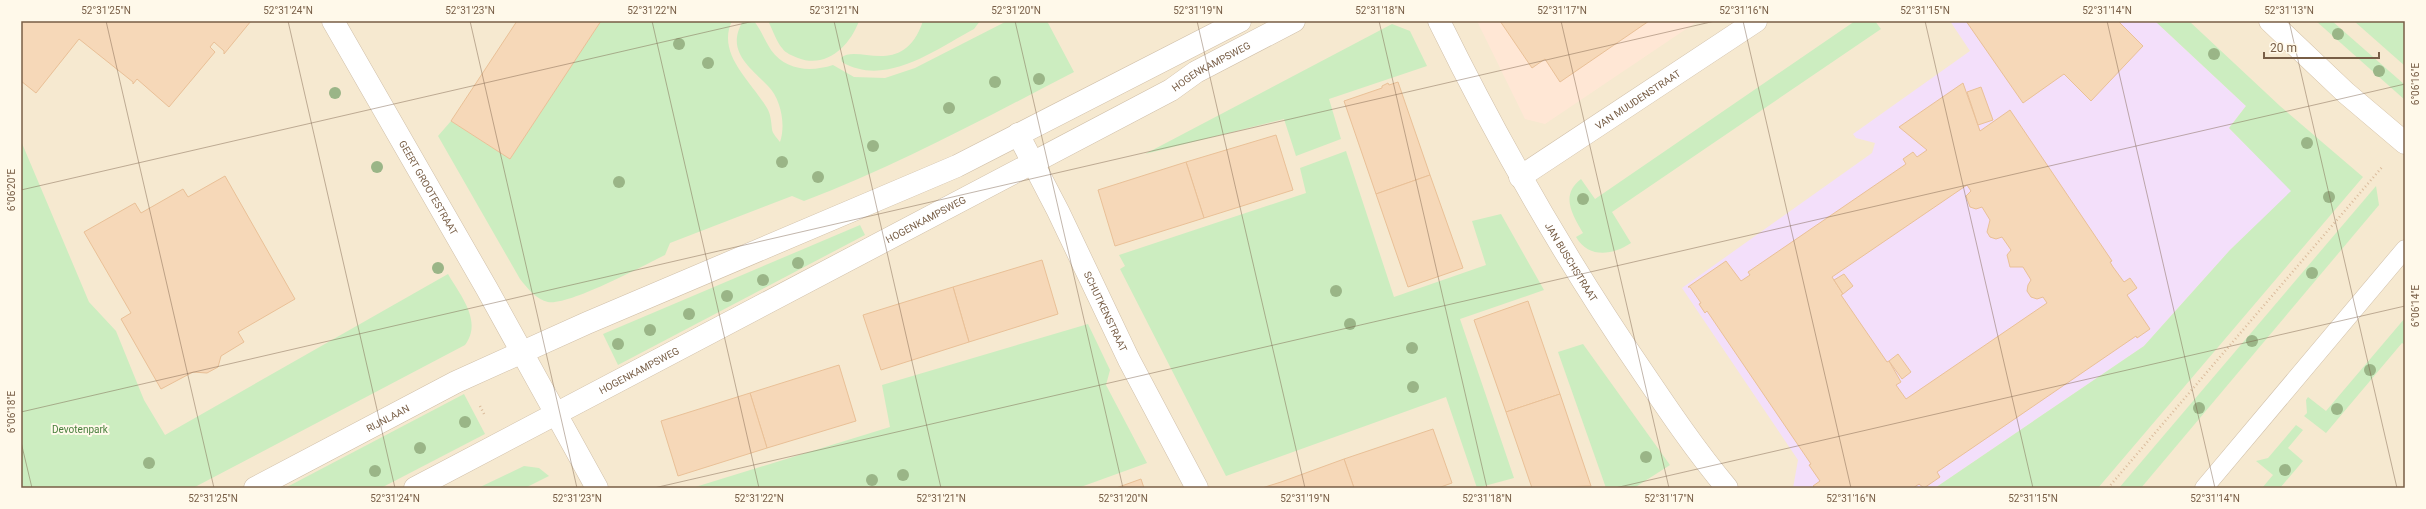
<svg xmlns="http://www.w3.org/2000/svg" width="2426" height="509" viewBox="0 0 2426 509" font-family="Roboto,sans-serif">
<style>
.residential{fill:#f6e9d0}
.commercial{fill:#ffe7d5}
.education{fill:#f3dffa}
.green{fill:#ccedc0}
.building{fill:#f6d8b8;stroke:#e9c097;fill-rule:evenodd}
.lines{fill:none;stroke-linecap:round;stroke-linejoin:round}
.service-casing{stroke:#d0bfa8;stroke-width:19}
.minor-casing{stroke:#d0bfa8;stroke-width:23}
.tertiary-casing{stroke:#d0bfa8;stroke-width:23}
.secondary-casing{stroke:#d4c0a5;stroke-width:23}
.path{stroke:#dabb9b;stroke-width:2.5;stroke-dasharray:1 3;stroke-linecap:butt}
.service{stroke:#fff;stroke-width:18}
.minor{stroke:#fff;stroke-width:22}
.tertiary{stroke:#fff;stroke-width:22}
.secondary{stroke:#fff;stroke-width:22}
.tree{fill:#9ab587}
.ticks{fill:none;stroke:#785e46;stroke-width:1;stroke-opacity:0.45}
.labels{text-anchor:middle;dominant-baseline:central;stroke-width:4;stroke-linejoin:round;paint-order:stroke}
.street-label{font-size:10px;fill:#785e46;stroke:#fff9ea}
.park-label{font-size:10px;fill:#497f3d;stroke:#fff9ea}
.neatline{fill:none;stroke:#785e46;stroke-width:1.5}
.ticks-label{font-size:10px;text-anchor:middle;fill:#785e46}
</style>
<rect width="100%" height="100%" fill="#fef6e2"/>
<rect class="residential" x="21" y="21" width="2384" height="467"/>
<path class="commercial" d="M1477,21H1698L1545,124L1525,119Z"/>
<path class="education" d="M1950,21H2155L2246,106L2229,128L2292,191L2230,250L2144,346L1935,488H1793L1798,460L1682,288L1872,153L1875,143L1856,138L1853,134L1970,51Z"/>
<g class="green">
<path d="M601,21H732C716,54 752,82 767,108C771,115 771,121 772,129C772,133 777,138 780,142C786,125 781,99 768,86C750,67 725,51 743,21H754C761,30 765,41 771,50C786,71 811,72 833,65L854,77L885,78L915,68L1007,21H1047L1074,72C985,118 897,166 804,201L792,196L670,243L665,255C643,266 568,306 548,302C537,300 527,288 520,279L438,136L451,121L510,159Z"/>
<path d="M768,21H859C850,46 826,69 798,58C793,56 785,53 782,48C776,41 773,30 768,21Z"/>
<path d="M923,21H980L974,29C936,49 886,88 842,62L841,58C857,43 903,80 923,21Z"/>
<path d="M1855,21H1875L1881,29L1612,212L1631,243C1613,255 1589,259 1576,237L1583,233C1572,214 1560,195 1581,179L1595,199Z"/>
<path d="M2155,21H2189L2280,106L2363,177L2098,488H1935L2144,346L2230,250L2291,191L2229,128L2246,106Z"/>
<path d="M2316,21H2332L2405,85V100Z"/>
<path d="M2354,21H2405V66Z"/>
<path d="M1392,24L1410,31L1427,66L1329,99L1341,139L1296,156L1284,119L1145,154Z"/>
<path d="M21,141L89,302L116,331L144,400L165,435L448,274C460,295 483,321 465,345L193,488H21Z"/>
<path d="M1346,151L1394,297L1486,265L1472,221L1501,214L1544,290L1460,319L1514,478L1477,488L1446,397L1226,476L1120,269L1125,266L1119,255L1306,193L1300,168Z"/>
<path d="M2376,186L2379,205L2141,488H2119Z"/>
<path d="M860,225L865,235L618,365L603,334Z"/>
<path d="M2405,318V345L2402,343L2326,433L2304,416L2307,413L2306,400L2308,397L2326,411Z"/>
<path d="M1088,324L1110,370L1106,385L1147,463L1078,488H692L890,427L882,385Z"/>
<path d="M1583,344L1670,465L1634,488H1606L1558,352Z"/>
<path d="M464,394L485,434L381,488H285Z"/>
<path d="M2296,425L2303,430L2288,448L2303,461L2280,488H2262L2273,475L2256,461L2268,458Z"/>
<path d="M524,466L539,468L549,476L525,488H478Z"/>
</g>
<g class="building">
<path d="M21,21H251L224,54V51L214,42L210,47L215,52L169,107L137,79L133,84V82L79,39L36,93L21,81Z"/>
<path d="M517,21H601L510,159L451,121Z"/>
<path d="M1500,21H1649L1560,82L1545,59L1532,68Z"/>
<path d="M1966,21H2118L2143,46L2091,101L2064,74L2023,103Z"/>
<path d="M1398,82L1430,175L1376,194L1344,101L1382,88V86L1388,83L1389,85Z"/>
<path d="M1963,83L1980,131L2010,110L2112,261L2110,262L2113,267L2124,282L2130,278L2137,288L2127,295L2150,329L2137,338L2136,336L1937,472L1940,477L1924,488L1919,484L1913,488H1815L1813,486L1820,481L1809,465L1811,464L1707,311L1705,313L1699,304L1701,303L1690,287H1688L1726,261L1741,281L1750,275L1748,272L1906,164L1903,159L1913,152L1917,157L1927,150L1899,127ZM1967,185L1971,191L1966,196L1970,207L1976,209L1982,207L1990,220L1987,232L1990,237L1996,239L2002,237L2011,250L2007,255L2010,267H2023L2031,280L2028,285L2027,291L2031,297L2037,299L2043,297L2047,303L1906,399L1896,385L1901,382L1889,361L1887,362L1841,295L1843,294L1832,277Z"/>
<path d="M1981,87L1993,120L1978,125L1967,92Z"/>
<path d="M1276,135L1293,190L1204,218L1186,162Z"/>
<path d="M1186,162L1204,218L1115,246L1098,190Z"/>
<path d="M1430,175L1463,268L1408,287L1376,194Z"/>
<path d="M225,176L295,299L238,332L244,342L221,356L218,367L207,373L193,372L161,389L121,319L131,313L84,232L135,203L141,213L183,189L188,197Z"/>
<path d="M1042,260L1058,314L969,342L953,287Z"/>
<path d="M1844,274L1853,286L1843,294L1834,280Z"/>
<path d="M953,287L969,342L881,370L863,315Z"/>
<path d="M1528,301L1560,394L1506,412L1474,320Z"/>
<path d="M1898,354L1911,372L1902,379L1889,361Z"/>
<path d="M839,365L856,421L767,448L750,393Z"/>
<path d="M750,393L767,448L678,476L661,421Z"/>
<path d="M1560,394L1591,486L1532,488L1506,412Z"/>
<path d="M1433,429L1452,483L1438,488H1354L1344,459Z"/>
<path d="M1344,459L1354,488H1262L1281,482Z"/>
<path d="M1141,479L1144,488H1115H1116Z"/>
</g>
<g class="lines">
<defs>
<path id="service" d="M2204,488L2405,249"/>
<g id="minor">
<path id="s1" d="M333,21L487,289L597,488"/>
<path id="s2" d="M1439,21C1499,143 1565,259 1642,371C1669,411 1696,451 1727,488"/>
<path id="s3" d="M1018,134L1058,211L1129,360L1197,488"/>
<path id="s4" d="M1520,177L1756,21"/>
</g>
<g id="tertiary">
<path id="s5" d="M255,488L456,382L587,323L957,166L1240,21"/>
<path id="s6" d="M415,488L1171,90L1196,72L1294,21"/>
</g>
<path id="secondary" d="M2270,21L2346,93L2405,143"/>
</defs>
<use href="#service" class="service-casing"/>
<use href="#minor" class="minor-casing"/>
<use href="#tertiary" class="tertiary-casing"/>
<use href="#secondary" class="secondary-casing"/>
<g class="path">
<path d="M480,406L485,416"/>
<path d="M2108,488L2383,166"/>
</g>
<use href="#service" class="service"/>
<use href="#minor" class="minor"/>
<use href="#tertiary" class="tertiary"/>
<use href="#secondary" class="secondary"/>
</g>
<g class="tree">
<circle cx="2338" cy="34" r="6"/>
<circle cx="679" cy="44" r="6"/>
<circle cx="2214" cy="54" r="6"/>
<circle cx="708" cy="63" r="6"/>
<circle cx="2379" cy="71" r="6"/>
<circle cx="1039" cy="79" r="6"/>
<circle cx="995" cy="82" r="6"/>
<circle cx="335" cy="93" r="6"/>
<circle cx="949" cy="108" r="6"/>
<circle cx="2307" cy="143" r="6"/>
<circle cx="873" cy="146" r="6"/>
<circle cx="782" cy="162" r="6"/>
<circle cx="377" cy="167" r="6"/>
<circle cx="818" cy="177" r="6"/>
<circle cx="619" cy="182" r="6"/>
<circle cx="2329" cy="197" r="6"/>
<circle cx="1583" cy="199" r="6"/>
<circle cx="798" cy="263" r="6"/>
<circle cx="438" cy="268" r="6"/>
<circle cx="2312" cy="273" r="6"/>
<circle cx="763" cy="280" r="6"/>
<circle cx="1336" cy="291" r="6"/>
<circle cx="727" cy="296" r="6"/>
<circle cx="689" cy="314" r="6"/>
<circle cx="1350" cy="324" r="6"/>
<circle cx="650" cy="330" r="6"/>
<circle cx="2252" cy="341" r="6"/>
<circle cx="618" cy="344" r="6"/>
<circle cx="1412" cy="348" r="6"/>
<circle cx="2370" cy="370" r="6"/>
<circle cx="1413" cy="387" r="6"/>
<circle cx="2199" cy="408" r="6"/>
<circle cx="2337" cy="409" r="6"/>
<circle cx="465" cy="422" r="6"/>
<circle cx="420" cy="448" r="6"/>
<circle cx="1646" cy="457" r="6"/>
<circle cx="149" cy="463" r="6"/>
<circle cx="2285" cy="470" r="6"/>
<circle cx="375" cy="471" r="6"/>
<circle cx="903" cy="475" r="6"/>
<circle cx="872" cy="480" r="6"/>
</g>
<path class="ticks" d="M106,21L214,488M288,21L395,488M470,21L577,488M652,21L759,488M834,21L941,488M1015,21L1123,488M1197,21L1305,488M1379,21L1487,488M1561,21L1669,488M1743,21L1851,488M1925,21L2033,488M2107,21L2215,488M2289,21L2397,488M21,190L754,21M21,412L1715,21M21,442L32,488M654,488L2405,84M1615,488L2405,306"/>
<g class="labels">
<g class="street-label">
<text stroke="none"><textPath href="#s6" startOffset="901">HOGENKAMPSWEG</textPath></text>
<text stroke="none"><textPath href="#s4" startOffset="141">VAN MUUDENSTRAAT</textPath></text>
<text stroke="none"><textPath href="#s1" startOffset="192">GEERT GROOTESTRAAT</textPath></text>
<text stroke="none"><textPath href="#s6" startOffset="577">HOGENKAMPSWEG</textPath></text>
<text stroke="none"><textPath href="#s2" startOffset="275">JAN BUSCHSTRAAT</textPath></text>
<text stroke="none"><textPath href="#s3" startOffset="198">SCHUTKENSTRAAT</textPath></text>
<text stroke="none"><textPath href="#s6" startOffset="253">HOGENKAMPSWEG</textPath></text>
<text stroke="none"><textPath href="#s5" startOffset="150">RIJNLAAN</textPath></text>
</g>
<g class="park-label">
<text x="80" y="429">Devotenpark</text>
</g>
</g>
<rect width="2426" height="509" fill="none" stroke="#fff9ea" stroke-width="44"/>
<path d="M2264 52v6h115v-6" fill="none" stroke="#785e46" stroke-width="2"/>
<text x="2270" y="52" font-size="12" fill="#785e46" stroke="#fff9ea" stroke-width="3" paint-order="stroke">20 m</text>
<rect x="22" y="22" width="2382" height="465" class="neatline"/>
<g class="ticks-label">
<text x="106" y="14">52°31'25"N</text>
<text x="288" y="14">52°31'24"N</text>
<text x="470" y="14">52°31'23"N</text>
<text x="652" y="14">52°31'22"N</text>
<text x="834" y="14">52°31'21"N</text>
<text x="1016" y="14">52°31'20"N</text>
<text x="1198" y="14">52°31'19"N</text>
<text x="1380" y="14">52°31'18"N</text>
<text x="1562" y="14">52°31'17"N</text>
<text x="1744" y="14">52°31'16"N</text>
<text x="1925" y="14">52°31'15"N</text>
<text x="2107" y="14">52°31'14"N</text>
<text x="2289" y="14">52°31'13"N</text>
<text transform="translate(2415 84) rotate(-90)" y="4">6°06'16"E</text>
<text transform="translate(11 190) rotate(-90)" y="4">6°06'20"E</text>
<text transform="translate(2415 306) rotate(-90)" y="4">6°06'14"E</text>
<text transform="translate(11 412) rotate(-90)" y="4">6°06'18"E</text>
<text x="213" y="502">52°31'25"N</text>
<text x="395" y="502">52°31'24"N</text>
<text x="577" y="502">52°31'23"N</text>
<text x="759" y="502">52°31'22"N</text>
<text x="941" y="502">52°31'21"N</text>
<text x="1123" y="502">52°31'20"N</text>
<text x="1305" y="502">52°31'19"N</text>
<text x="1487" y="502">52°31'18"N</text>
<text x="1669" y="502">52°31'17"N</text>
<text x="1851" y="502">52°31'16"N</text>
<text x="2033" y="502">52°31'15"N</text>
<text x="2215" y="502">52°31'14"N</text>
</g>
</svg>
